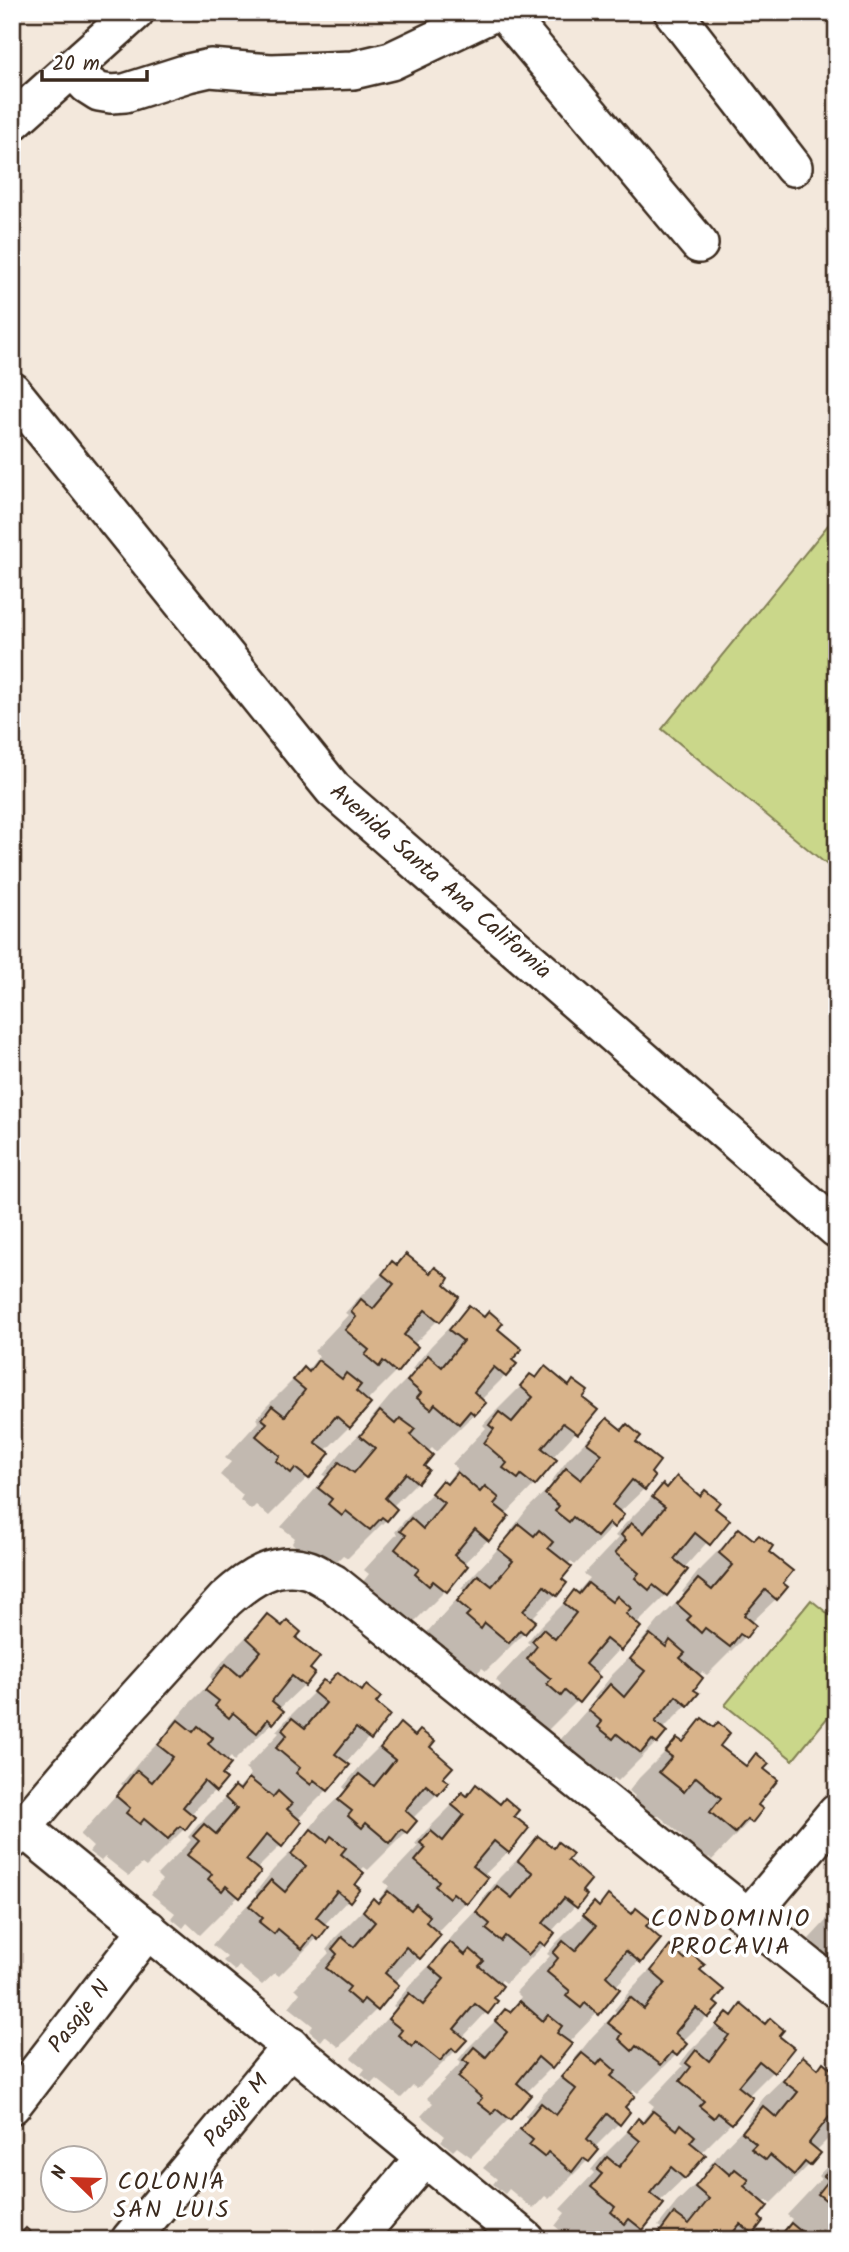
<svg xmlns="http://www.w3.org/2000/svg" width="849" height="2252" viewBox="0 0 849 2252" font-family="Kalam,sans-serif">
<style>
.green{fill:#cad78a;stroke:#828054;stroke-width:2}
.shadow{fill:#0003;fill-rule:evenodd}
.building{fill:#d8b38a;stroke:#3b2a1e;stroke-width:2}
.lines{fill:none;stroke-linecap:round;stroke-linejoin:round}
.minor-casing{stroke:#3b2a1e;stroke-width:42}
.minor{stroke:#fff;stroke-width:37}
.labels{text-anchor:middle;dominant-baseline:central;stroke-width:7;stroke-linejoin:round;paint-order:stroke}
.street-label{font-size:23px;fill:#3b2a1e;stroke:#fff}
.neighbourhood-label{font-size:24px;letter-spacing:2px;fill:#3b2a1e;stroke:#fff}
</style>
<rect width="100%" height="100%" fill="#f3e8dc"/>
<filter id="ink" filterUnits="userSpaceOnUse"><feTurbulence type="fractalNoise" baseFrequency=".0143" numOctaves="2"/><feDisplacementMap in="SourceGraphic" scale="14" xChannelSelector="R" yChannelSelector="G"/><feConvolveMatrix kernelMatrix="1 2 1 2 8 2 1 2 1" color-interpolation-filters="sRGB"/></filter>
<g filter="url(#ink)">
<g class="green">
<path d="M837,514V873L662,729Z"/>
<path d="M811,1600L837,1621V1706L793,1760L725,1705Z"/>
</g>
<g class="shadow">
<path d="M393,1264L442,1285L438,1320L413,1345L416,1347L396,1372L366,1402L349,1427L324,1452L327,1454L307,1478L269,1516L256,1505L251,1510L240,1500L243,1495L220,1475L231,1462L225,1458L259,1421L256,1419L266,1407L304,1369L306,1372L319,1356L314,1351L348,1315L345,1313L355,1302Z"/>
<path d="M469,1307L496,1329L510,1360L505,1376L480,1401L474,1414L436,1452L432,1448L428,1452L417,1482L392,1507L395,1509L386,1520L348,1558L343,1555L331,1567L307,1548L303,1553L292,1543L295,1538L281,1527L326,1477L323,1475L342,1451L372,1422L370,1420L390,1396L415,1371L412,1369L431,1346Z"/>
<path d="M545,1369L596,1410L552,1458L534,1485L505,1515L488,1540L463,1564L466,1566L445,1591L407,1629L358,1588L369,1574L364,1570L397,1534L395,1532L404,1521L442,1483L446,1486L448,1483L447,1482L457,1468L452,1464L486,1428L483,1425L493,1414L531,1376L535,1379Z"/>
<path d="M607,1420L634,1442L649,1473L644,1489L619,1513L622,1516L612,1527L575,1565L571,1561L567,1565L555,1595L531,1619L524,1633L486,1671L482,1668L470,1680L420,1640L465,1590L461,1588L511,1535L509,1533L528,1508L553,1484L551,1482L569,1458Z"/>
<path d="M663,1486L712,1508L727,1520L684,1568L666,1595L636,1625L639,1627L595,1675L577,1701L539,1739L490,1698L501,1685L496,1680L530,1644L527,1642L536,1631L574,1593L576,1594L590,1578L584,1574L618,1538L615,1536L625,1524Z"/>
<path d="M739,1530L766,1552L780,1583L776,1599L751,1623L745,1637L707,1675L702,1672L698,1676L687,1705L662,1730L665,1732L656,1743L618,1781L614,1778L601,1790L552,1749L596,1700L594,1698L612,1675L642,1645L640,1643L660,1619L685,1594L682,1592L701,1568Z"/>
<path d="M267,1616L294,1638L308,1669L304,1685L279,1709L272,1723L234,1761L231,1757L226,1762L215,1790L190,1815L184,1829L146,1867L142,1864L129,1876L105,1857L101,1861L89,1852L93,1847L80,1835L124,1786L121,1784L140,1761L170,1731L168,1729L189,1704L213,1680L210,1677L229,1654ZM228,1706L248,1723V1727L225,1709Z"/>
<path d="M324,1682L373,1703L388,1716L345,1764L327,1790L297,1820L281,1845L256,1870L258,1872L238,1897L200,1935L187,1923L183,1928L171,1918L175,1913L151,1894L162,1880L157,1875L191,1840L188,1837L197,1826L235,1788L237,1790L251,1774L245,1769L279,1733L276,1731L286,1720Z"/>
<path d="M702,1721L718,1746L745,1767L756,1756L762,1769L756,1805L761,1809L712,1860L709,1857L696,1870L673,1851L684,1837L658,1815L644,1829L622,1811L635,1796L629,1791L639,1778L677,1740L680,1742Z"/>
<path d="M400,1726L427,1747L441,1779L437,1794L412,1819L415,1821L406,1832L368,1870L364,1867L360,1871L348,1900L324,1925L317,1938L279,1976L275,1973L262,1985L239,1966L235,1971L223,1961L227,1957L212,1945L233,1920L257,1895L255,1893L273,1870L303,1840L302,1839L321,1814L346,1790L343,1787L362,1764Z"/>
<path d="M476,1787L512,1816L508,1852L483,1876L485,1878L465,1903L436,1933L419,1958L394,1983L377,2009L339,2047L325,2036L321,2041L309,2031L313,2026L289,2007L300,1993L295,1988L329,1953L326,1950L335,1938L373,1900L376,1903L389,1886L384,1882L418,1846L415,1844L424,1833L462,1795L465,1797Z"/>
<path d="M538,1839L566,1860L580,1891L585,1895L551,1932L544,1945L506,1983L502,1980L498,1984L491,1998L496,2002L462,2038L455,2051L417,2089L413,2086L401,2098L377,2079L372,2084L361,2074L365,2069L351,2058L396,2008L393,2006L412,1983L442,1953L440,1951L460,1927L484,1902L482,1900L500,1877Z"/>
<path d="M608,1897L659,1939L615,1987L597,2013L568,2043L551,2068L526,2093L529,2095L509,2119L471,2157L457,2147L453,2151L441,2141L445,2136L421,2116L433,2103L427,2098L461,2063L458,2060L467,2049L505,2011L508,2013L521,1997L516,1992L550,1956L547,1954L556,1943L594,1905L597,1908Z"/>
<path d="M837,1909V1989L803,1957L814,1943L809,1939Z"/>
<path d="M671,1949L697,1971L712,2002L707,2017L682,2042L685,2044L676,2055L638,2093L634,2090L630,2094L618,2124L594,2148L596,2150L587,2161L549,2199L545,2196L533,2209L509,2189L505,2194L493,2184L497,2179L483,2168L528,2119L525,2116L544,2093L574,2064L572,2062L592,2037L616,2012L614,2010L633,1987Z"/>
<path d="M741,2006L777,2036L773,2071L748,2096L731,2123L701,2153L684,2178L659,2202L642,2229L632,2240H571L555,2226L565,2213L560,2209L594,2173L591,2170L600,2159L638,2121L642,2124L645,2121L643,2120L654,2106L649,2102L683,2066L680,2064L689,2052L727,2014L731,2017Z"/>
<path d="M803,2059L837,2085V2130L816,2151L809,2165L771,2203L767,2200L763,2203L752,2233L745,2240H650L661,2228L658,2226L677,2202L707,2173L705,2171L725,2147L749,2122L747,2120L765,2096Z"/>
<path d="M837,2156V2240H771L783,2234L782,2233L792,2219L787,2215L821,2179L818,2176Z"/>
</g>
<g class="building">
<path d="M406,1254L430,1273L435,1267L449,1278L445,1285L459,1297L440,1322L425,1310L404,1335L418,1347L397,1373L383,1361L379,1367L365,1355L369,1350L345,1330L356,1317L351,1312L361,1299L373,1309L394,1284L382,1274L392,1261L397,1265Z"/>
<path d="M469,1305L484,1317L489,1311L503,1323L498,1329L522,1349L512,1360L517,1364L506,1377L494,1367L474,1392L486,1403L475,1415L470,1411L459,1424L435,1404L431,1409L417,1398L421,1393L407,1381L428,1355L442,1367L463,1341L449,1330Z"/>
<path d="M318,1360L342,1379L346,1373L361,1385L356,1391L371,1404L350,1428L336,1416L315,1442L330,1453L309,1479L295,1468L291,1473L276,1461L280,1456L256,1436L267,1423L262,1419L272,1406L285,1416L305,1390L293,1380L304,1367L309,1372Z"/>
<path d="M545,1366L569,1386L573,1380L588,1391L583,1398L598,1410L578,1434L563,1423L542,1448L557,1460L535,1486L521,1475L518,1479L503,1468L507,1463L484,1443L494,1429L489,1425L499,1412L512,1422L533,1397L520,1386L530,1374L536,1378Z"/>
<path d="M380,1411L395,1424L400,1418L415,1429L410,1435L433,1455L424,1466L429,1470L418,1483L406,1473L385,1498L397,1509L387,1521L382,1517L370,1530L346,1511L342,1516L328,1504L332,1499L318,1488L339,1462L354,1473L375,1448L360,1436Z"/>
<path d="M607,1418L622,1430L627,1424L641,1436L636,1442L660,1461L651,1473L655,1477L645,1490L632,1480L612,1505L624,1515L614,1528L609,1523L597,1537L573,1517L569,1522L555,1511L559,1506L545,1494L566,1468L581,1480L602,1454L587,1443Z"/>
<path d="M457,1472L480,1492L485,1486L499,1498L494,1504L509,1516L489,1541L475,1529L454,1555L468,1566L447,1592L433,1581L429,1586L415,1574L419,1569L395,1549L406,1535L400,1531L411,1518L423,1529L444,1503L431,1493L442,1480L447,1484Z"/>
<path d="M677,1476L700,1496L705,1490L720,1502L715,1508L730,1520L710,1545L695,1533L674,1559L688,1570L667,1596L653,1585L649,1590L635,1578L639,1573L615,1553L626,1540L621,1535L631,1523L644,1533L665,1507L652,1497L663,1484L667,1488Z"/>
<path d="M519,1524L534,1536L539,1530L553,1542L548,1548L572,1567L562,1579L567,1583L557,1596L544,1586L523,1611L536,1621L525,1634L520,1630L509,1643L485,1623L481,1629L466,1616L470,1612L457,1601L478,1575L492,1586L513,1561L498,1549Z"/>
<path d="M739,1528L754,1540L759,1535L773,1546L769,1552L793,1571L783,1583L788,1587L777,1600L765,1590L744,1615L756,1625L746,1638L740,1634L730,1647L705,1628L701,1633L687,1620L691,1616L677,1604L698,1579L712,1590L733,1565L719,1553Z"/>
<path d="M588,1583L612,1602L617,1596L631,1608L626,1614L641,1627L621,1651L606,1639L585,1664L600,1677L579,1703L565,1691L561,1696L547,1684L551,1679L527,1659L537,1646L532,1641L543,1629L555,1639L576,1613L564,1603L574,1590L579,1594Z"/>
<path d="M267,1614L282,1626L287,1620L301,1632L296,1638L320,1657L310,1669L315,1673L305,1686L292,1676L272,1701L284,1711L273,1724L268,1719L257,1733L233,1713L229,1718L215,1706L219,1701L205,1690L226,1664L240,1676L261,1651L247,1638Z"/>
<path d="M650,1634L666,1647L670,1640L685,1653L680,1658L703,1678L694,1690L699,1693L688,1706L676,1696L655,1722L667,1732L657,1744L652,1740L641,1753L617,1734L613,1739L598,1727L602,1722L588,1710L610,1684L624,1697L645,1671L630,1659Z"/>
<path d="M338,1672L362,1691L366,1685L381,1697L376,1703L390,1715L371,1740L356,1728L335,1754L350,1765L328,1791L314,1780L311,1785L296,1773L300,1768L276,1748L287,1735L282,1730L292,1718L305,1728L326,1703L313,1692L323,1680L328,1683Z"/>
<path d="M702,1718L714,1727L718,1722L730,1733L720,1746L746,1766L756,1753L769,1764L764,1769L778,1780L758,1805L763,1809L752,1823L747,1819L735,1833L710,1812L721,1798L696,1777L684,1792L659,1772L672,1757L665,1752L677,1738L683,1742Z"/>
<path d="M178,1720L193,1732L198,1726L213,1738L208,1744L231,1764L222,1775L227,1779L216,1792L204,1781L183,1807L195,1817L185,1830L180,1826L168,1839L144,1819L140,1824L126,1813L130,1808L116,1796L137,1770L152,1782L173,1757L158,1745Z"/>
<path d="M400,1723L415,1736L420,1730L435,1741L430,1747L453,1767L443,1778L449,1782L438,1795L426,1785L405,1810L417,1821L407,1833L401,1829L390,1843L366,1823L362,1828L348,1816L352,1811L338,1800L359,1774L374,1786L395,1760L380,1748Z"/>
<path d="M249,1778L273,1797L278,1791L292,1804L287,1809L302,1822L282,1847L267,1834L246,1860L261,1872L240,1898L226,1886L222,1891L208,1879L212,1874L187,1855L199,1841L193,1836L204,1824L216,1834L237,1809L225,1798L235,1786L240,1790Z"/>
<path d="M476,1784L500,1804L505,1798L519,1810L514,1816L529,1828L509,1853L494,1841L473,1866L488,1878L467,1904L453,1893L449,1898L435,1886L439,1881L415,1861L426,1848L420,1843L431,1831L443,1841L464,1815L452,1805L462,1792L467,1796Z"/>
<path d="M311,1829L327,1842L331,1836L346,1848L341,1854L364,1873L355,1885L360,1889L350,1902L337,1891L316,1917L328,1927L318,1940L313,1935L302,1949L278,1929L274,1934L259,1922L263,1918L249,1906L271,1880L285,1892L306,1866L291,1854Z"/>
<path d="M538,1836L554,1848L558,1842L573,1854L568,1860L591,1880L582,1891L587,1895L577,1908L564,1898L543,1923L555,1933L545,1946L540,1942L528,1955L505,1936L501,1941L486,1929L490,1924L476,1912L497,1886L512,1898L533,1873L518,1861Z"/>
<path d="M388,1891L411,1910L416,1904L430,1916L426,1922L441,1935L420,1959L406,1947L385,1973L399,1985L378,2011L364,1999L360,2004L346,1992L350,1987L326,1968L337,1954L332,1949L342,1937L354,1947L375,1922L363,1911L373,1898L378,1903Z"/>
<path d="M608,1895L632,1914L636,1908L651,1920L646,1926L661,1939L641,1963L626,1951L606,1976L620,1989L599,2015L585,2003L581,2008L566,1996L570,1991L547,1972L558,1958L553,1953L563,1941L575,1951L596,1926L583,1915L594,1902L599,1907Z"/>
<path d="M450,1942L465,1955L470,1949L484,1961L479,1966L503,1986L494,1998L498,2001L488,2014L475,2004L454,2029L467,2040L456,2052L452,2048L440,2061L416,2042L412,2047L398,2035L402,2030L388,2019L409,1993L423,2005L444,1979L430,1967Z"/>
<path d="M670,1946L685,1959L690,1953L705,1965L700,1970L724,1990L714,2002L719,2006L708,2018L696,2008L675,2033L687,2044L677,2056L672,2052L661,2065L636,2046L632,2051L619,2039L622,2034L608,2023L630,1997L644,2009L665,1983L651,1971Z"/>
<path d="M520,2001L543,2021L548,2015L562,2026L557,2033L572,2044L552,2069L538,2057L517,2083L531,2095L510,2120L496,2109L492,2114L478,2103L482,2098L458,2077L469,2064L463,2060L474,2047L486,2057L507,2032L495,2021L505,2009L510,2012Z"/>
<path d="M741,2004L765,2024L770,2018L784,2030L779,2036L794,2048L774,2073L759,2061L738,2086L753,2098L732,2124L718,2113L714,2118L699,2106L704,2101L680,2081L691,2067L686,2063L696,2050L709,2061L729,2035L716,2025L727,2012L732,2016Z"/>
<path d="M582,2053L597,2065L602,2059L616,2071L611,2076L635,2096L625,2107L630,2112L620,2125L607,2114L587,2139L599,2150L589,2162L583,2158L572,2172L548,2152L544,2157L529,2145L533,2140L520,2129L541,2103L556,2115L576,2089L561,2077Z"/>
<path d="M803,2056L818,2069L823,2062L837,2074L833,2080L837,2083V2124L829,2117L809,2143L821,2153L810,2166L805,2162L794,2175L770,2155L766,2160L751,2149L756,2144L742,2132L763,2106L777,2118L798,2092L783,2081Z"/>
<path d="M653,2111L677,2130L681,2124L695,2136L690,2142L706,2155L685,2179L671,2167L650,2193L664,2204L643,2230L629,2219L625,2224L611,2212L615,2207L591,2187L602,2174L597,2170L607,2157L619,2167L640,2141L628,2131L638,2118L643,2123Z"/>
<path d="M715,2162L730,2175L735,2169L749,2180L744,2186L768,2206L759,2217L763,2221L753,2234L740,2224L727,2240H654L674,2213L689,2224L709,2199L695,2187Z"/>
<path d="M835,2163L837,2165V2209L818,2194L829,2180L824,2176Z"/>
<path d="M791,2223L811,2240H770L777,2231L781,2235Z"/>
<path d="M26,2228L39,2240H15Z"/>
</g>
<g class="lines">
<defs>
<g id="minor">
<path d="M504,12L699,244"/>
<path d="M673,12L793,167"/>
<path d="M72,68L88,85L99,92L111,94L125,93L188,73L210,68L271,73L353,70L391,61L494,12"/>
<path d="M12,122L135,12"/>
<path d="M12,391L333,789L837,1229"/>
<path d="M12,1819L526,2240"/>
<path d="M12,1840L81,1759L225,1600C248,1579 276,1559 309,1570C317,1573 325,1579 333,1583L837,1989"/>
<path d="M749,1917L837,1812"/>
<path d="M12,2105L148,1929"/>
<path d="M130,2240L291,2046"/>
<path d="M355,2240L425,2157"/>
</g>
</defs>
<use href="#minor" class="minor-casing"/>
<use href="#minor" class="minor"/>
</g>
</g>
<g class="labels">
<g class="street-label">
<text transform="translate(440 882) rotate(41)">Avenida Santa Ana California</text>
<text transform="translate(80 2017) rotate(-52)">Pasaje N</text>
<text transform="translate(237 2111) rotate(-50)">Pasaje M</text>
</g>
<g class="neighbourhood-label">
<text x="731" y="1919">CONDOMINIO<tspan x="731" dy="28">PROCAVIA</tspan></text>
<text x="172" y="2182">COLONIA<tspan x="172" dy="28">SAN LUIS</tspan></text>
</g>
</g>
<rect width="849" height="2252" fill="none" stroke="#fff" stroke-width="42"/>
<rect x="21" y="21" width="807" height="2210" fill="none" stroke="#3b2a1e" stroke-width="2.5" filter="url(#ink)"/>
<g transform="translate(74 2179) rotate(293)"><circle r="33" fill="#ffffff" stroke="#b1aaa5" stroke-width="2"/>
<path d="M0-5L12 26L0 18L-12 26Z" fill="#c8321e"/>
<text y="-10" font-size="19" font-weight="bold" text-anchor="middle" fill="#3b2a1e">N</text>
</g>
<path d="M42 70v10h105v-10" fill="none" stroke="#3b2a1e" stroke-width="3.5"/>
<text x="52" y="70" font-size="21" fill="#3b2a1e" stroke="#ffffff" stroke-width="5" paint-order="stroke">20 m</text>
</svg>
